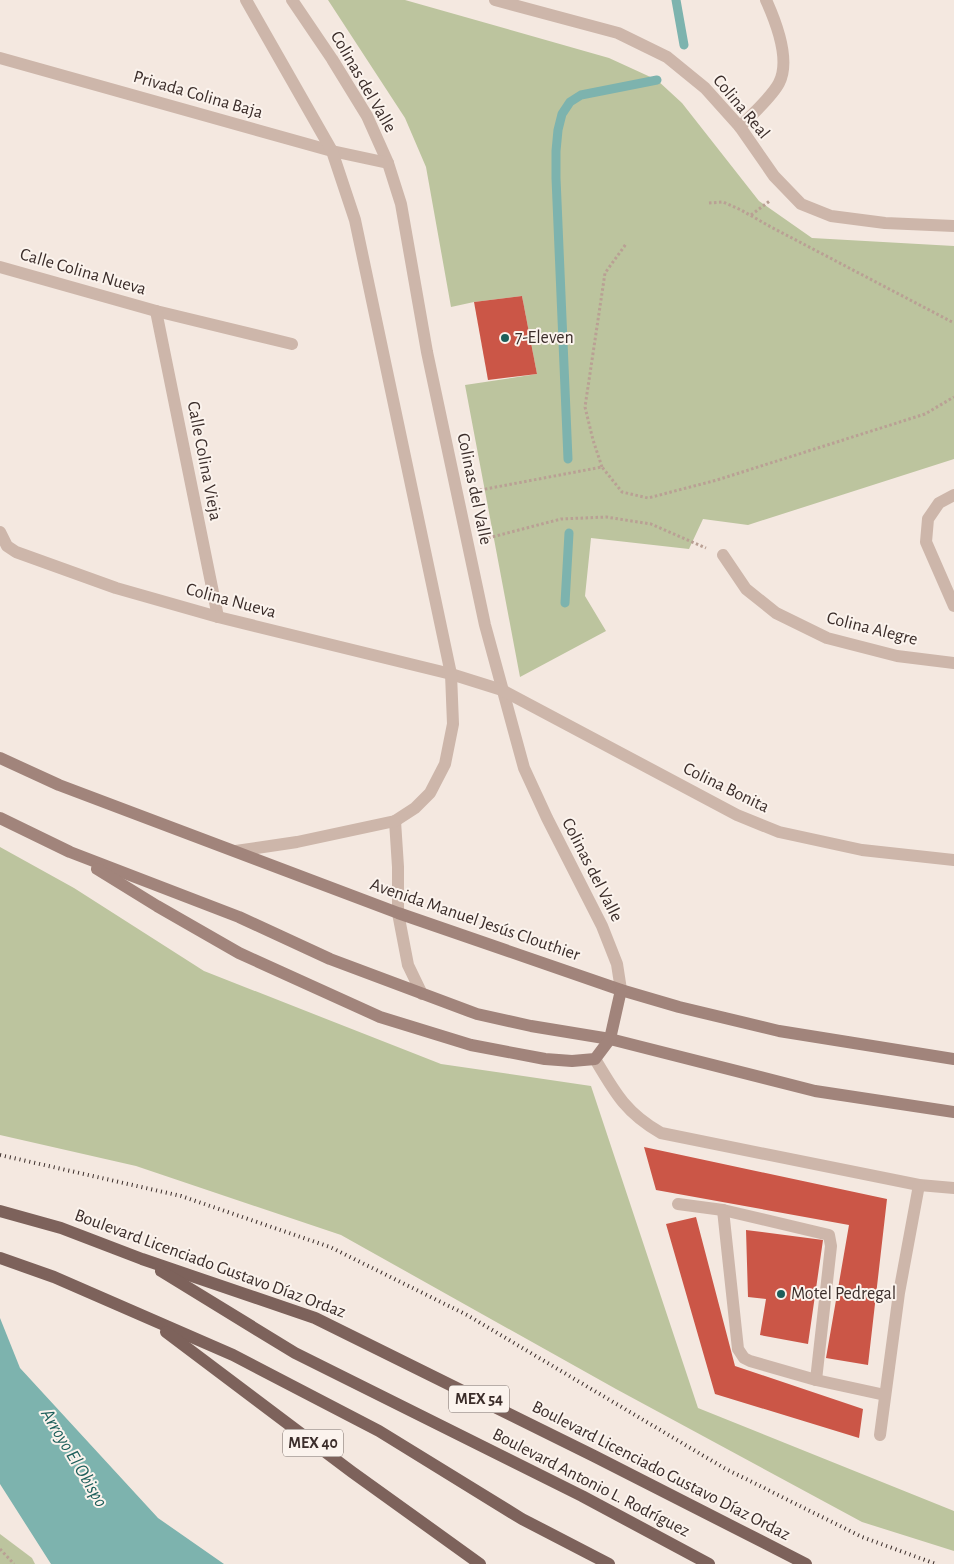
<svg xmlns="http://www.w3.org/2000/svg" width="954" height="1564" viewBox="0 0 954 1564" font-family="'Alegreya Sans',sans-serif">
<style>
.green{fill:#bcc49e}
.water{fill:#7db3ae}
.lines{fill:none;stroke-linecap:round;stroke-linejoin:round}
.stream{stroke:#7db3ae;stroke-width:9}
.building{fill:#cb5647}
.path{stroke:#b9a094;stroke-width:3;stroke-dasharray:2.5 2.5;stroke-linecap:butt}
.lane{stroke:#cdb6aa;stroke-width:12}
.street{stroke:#cdb6aa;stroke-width:12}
.secondary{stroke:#a1847b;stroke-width:12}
.primary{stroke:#7d625b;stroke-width:12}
.rail{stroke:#3b2d2a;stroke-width:4;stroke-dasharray:1 4;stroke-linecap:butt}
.poi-dot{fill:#1d5f5b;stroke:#fbf3ed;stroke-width:2}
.labels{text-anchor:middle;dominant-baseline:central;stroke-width:4;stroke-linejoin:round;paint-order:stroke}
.shield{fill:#fbf3ed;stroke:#756864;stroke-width:1}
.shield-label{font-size:16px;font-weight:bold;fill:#3b2d2a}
.street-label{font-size:18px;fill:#3b2d2a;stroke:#fbf3ed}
.poi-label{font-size:18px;fill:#3b2d2a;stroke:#fbf3ed;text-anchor:start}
.water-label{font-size:19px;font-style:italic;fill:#1d5f5b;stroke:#fbf3ed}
</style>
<rect width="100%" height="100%" fill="#f4e8e0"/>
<g class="green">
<path d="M328,0H405L609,58L657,80L682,103L759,201L812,238L954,246V459L748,525L703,519L689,549L591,538L585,596L606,631L520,677L465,385L537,374L522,296L474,302L451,307L426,167L405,118Z"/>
<path d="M0,847L74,888L204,971L441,1064L591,1086L698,1408L954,1511V1551L862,1522L616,1389L341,1235L136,1166L0,1135Z"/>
<path d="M0,1534L32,1558L35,1564H0Z"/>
</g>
<path class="water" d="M0,1318L20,1368L158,1518L224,1564H51L0,1484Z"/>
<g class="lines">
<g class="stream">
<path d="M676,0L684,45"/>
<path d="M568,459L556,178V151L558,130L562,114L570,102L581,95L657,80"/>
<path d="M565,603L569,533"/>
</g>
</g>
<g class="building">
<path d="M522,296L537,374L488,380L474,302Z"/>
<path d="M644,1147L887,1199L868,1365L826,1358L849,1225L656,1190Z"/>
<path d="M696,1217L735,1366L863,1409L859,1438L715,1394L666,1224Z"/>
<path d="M746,1230L823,1240L808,1344L760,1335L766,1299L748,1297Z"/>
</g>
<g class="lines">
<g class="path">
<path d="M709,203L723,202L741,210L771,227L954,323"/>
<path d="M751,215L771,200"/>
<path d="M602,467L593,440L585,407L605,273L626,244"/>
<path d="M475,491L602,467L622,492L648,498L717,480L925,414L954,397"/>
<path d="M488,538L561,519L606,517L651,524L706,548"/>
<path d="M0,1549L14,1564"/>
</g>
<g class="lane">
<path d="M595,1059C615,1093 626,1113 661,1133L919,1185L954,1188"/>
<path d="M678,1204L723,1210L829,1235L831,1246L816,1380"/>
<path d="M723,1210L738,1349L744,1358L750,1361L816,1380L885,1395"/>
<path d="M880,1435L899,1293L919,1185"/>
</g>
<g class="street">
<path d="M292,0L332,59L367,116L388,163L401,204L427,352L485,625L524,768L547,818L602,926L617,964L621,990"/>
<path d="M495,0L618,33L667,57L705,88L740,127L774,176L801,204L831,216L885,223L954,226"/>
<path d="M0,58L332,151L388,163"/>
<path d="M740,127C751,115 772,97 779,83C791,60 776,22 766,0"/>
<path d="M0,267L156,311L292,344"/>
<path d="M156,311L218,617"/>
<path d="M954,495L939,503L928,519L926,542L954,606"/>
<path d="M0,532L7,546L16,552L116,588L218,617L451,674L502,690L737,815L779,832L862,850L954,860"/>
<path d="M723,555L746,589L776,613L827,638L897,656L954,663"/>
<path d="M395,821L398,867V913L408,965L422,994"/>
<path d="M236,851L297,842L395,821L415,808L430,793L445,764L453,724L451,674L355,220L332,151L246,0"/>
</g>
<g class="secondary">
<path d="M0,758L59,785L398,913L621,990L679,1007L779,1031L954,1059"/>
<path d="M0,818L70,852L239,917L330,959L477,1014L531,1026L610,1039L815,1091L954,1112"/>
<path d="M97,869L157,906L239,953L380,1017L471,1045L545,1059L572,1061L595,1059L610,1039L621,990"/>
</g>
<g class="primary">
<path d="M0,1211L61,1228L142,1259L315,1318L594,1456L806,1564"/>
<path d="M0,1258L54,1277L233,1355L379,1431L522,1519L609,1564"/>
<path d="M161,1271L295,1353L582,1496L709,1564"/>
<path d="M166,1332L352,1472L480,1564"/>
</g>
<path class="rail" d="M0,1155L181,1196L330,1247L467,1315L724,1468L862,1537L936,1564"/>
</g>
<g class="poi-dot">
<circle cx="505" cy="338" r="5"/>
<circle cx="781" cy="1294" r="5"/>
</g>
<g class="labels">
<g class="shield">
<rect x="449" y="1385.5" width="60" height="27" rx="4"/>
<rect x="283" y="1429.5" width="60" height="27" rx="4"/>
</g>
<g class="shield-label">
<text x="479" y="1399">MEX 54</text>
<text x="313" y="1443">MEX 40</text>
</g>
<g class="street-label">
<text transform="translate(363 82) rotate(60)">Colinas del Valle</text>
<text transform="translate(198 95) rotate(16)">Privada Colina Baja</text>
<text transform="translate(741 107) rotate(50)">Colina Real</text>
<text transform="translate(83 272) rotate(16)">Calle Colina Nueva</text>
<text transform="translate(204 461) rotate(79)">Calle Colina Vieja</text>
<text transform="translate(474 489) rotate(78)">Colinas del Valle</text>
<text transform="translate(231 601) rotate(15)">Colina Nueva</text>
<text transform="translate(872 629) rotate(14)">Colina Alegre</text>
<text transform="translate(726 788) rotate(26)">Colina Bonita</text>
<text transform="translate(592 870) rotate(63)">Colinas del Valle</text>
<text transform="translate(475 920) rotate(19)">Avenida Manuel Jesús Clouthier</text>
<text transform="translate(210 1264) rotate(20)">Boulevard Licenciado Gustavo Díaz Ordaz</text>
<text transform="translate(661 1471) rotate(27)">Boulevard Licenciado Gustavo Díaz Ordaz</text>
<text transform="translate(591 1483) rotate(27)">Boulevard Antonio L. Rodríguez</text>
</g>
<g class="poi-label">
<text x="515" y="338">7-Eleven</text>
<text x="791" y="1294">Motel Pedregal</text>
</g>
<g class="water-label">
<text transform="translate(74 1458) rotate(59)">Arroyo El Obispo</text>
</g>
</g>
</svg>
